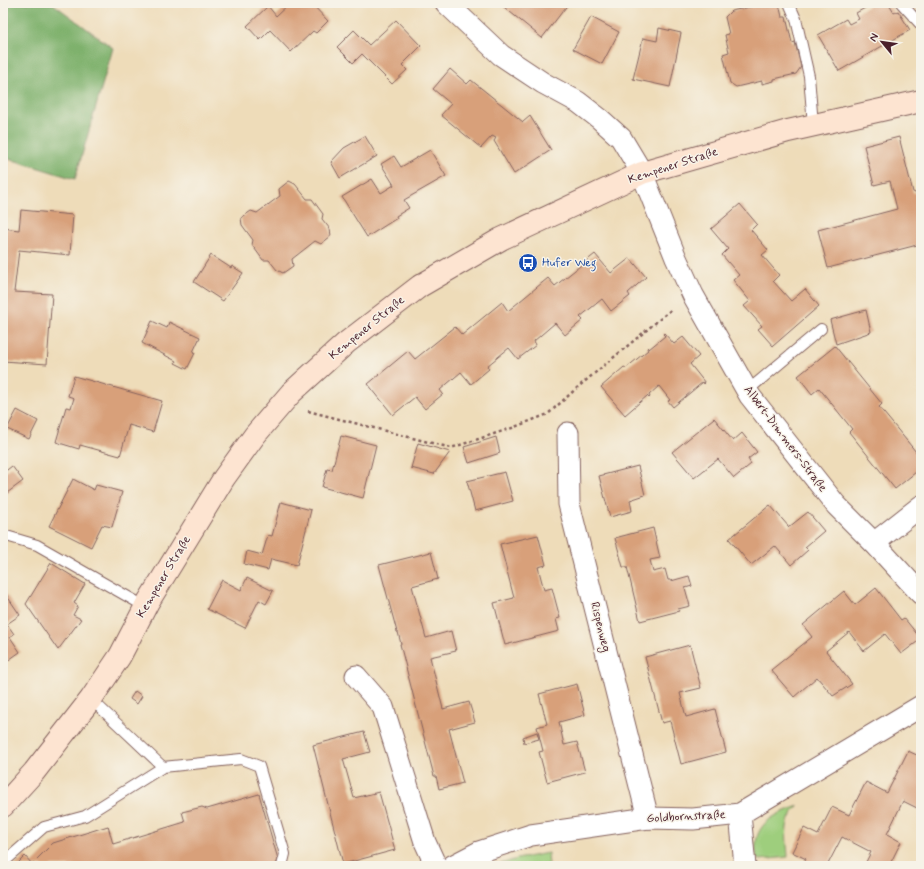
<svg xmlns="http://www.w3.org/2000/svg" width="924" height="869" font-family="Mynerve,sans-serif">
  <style>
    .green { fill: #9ece7d; stroke: #747654 }
    .forest { fill: #7eb16c; stroke: #64684c }
    .building { fill: #d8a07a }
    .lines { fill: none; stroke-linecap: round; stroke-linejoin: round }
    .service-casing { stroke: #83615d; stroke-width: 12 }
    .minor-casing { stroke: #83615d; stroke-width: 23 }
    .secondary-casing { stroke: #83615d; stroke-width: 24 }
    .path { stroke: #83615d; stroke-width: 2.5; stroke-dasharray: 3 3; stroke-linecap: butt }
    .service { stroke: #fff; stroke-width: 10 }
    .minor { stroke: #fff; stroke-width: 21 }
    .secondary { stroke: #fde4d1; stroke-width: 22 }
    .labels { text-anchor: middle; dominant-baseline: central; stroke-width: 3; stroke-linejoin: round; paint-order: stroke }
    .street-label { font-size: 12px; fill: #4a1f2b; stroke: #f7f3e8 }
    .transit-label { font-size: 12px; fill: #164399; stroke: #f7f3e8; text-anchor: start }
  </style>
  <rect width="100%" height="100%" fill="#f7f3e8"/>
  <filter id="ink" filterUnits="userSpaceOnUse"><feTurbulence type="fractalNoise" baseFrequency=".025" numOctaves="2"/><feDisplacementMap in="SourceGraphic" scale="8" xChannelSelector="R" yChannelSelector="G"/><feConvolveMatrix kernelMatrix="1 2 1 2 8 2 1 2 1" color-interpolation-filters="sRGB"/></filter>
  <filter id="wash" filterUnits="userSpaceOnUse"><feTurbulence type="fractalNoise" baseFrequency=".012" numOctaves="4" result="noise"/><feDisplacementMap in="SourceGraphic" scale="16" xChannelSelector="R" yChannelSelector="G"/><feGaussianBlur stdDeviation="0.9" result="paint"/><feColorMatrix in="noise" values="0 0 0 0 0 0 0 0 0 0 0 0 0 0 0 0 0 1.4 0 .05"/><feComposite in="paint" operator="in"/></filter>
  <g filter="url(#wash)">
    <rect width="100%" height="100%" fill="#eedcb9"/>
    <!-- green -->
    <g class="green">
      <path d="M 799,806 C 782,820 787,838 788,857 L 760,860 L 757,858 C 756,853 755,848 756,843 C 758,820 781,812 799,806 Z"/>
      <polygon points="548,853 549,866 494,866 517,859"/>
    </g>
    <!-- forest -->
    <polygon class="forest" points="3,3 52,3 113,48 75,179 3,157"/>
    <g id="blocks">
      <!-- building -->
      <g class="building">
        <polygon points="290,3 311,3 328,21 316,33 313,31 291,52 270,30 260,40 247,26 268,6 276,16"/>
        <polygon points="499,3 569,3 542,38"/>
        <polygon points="769,3 779,4 782,17 786,17 792,43 795,42 801,67 796,74 774,79 774,81 762,84 762,81 736,87 730,83 723,54 729,52 725,35 729,34 725,17 731,11"/>
        <polygon points="874,3 888,3 894,13 898,11 910,30 839,71 818,35 846,19 849,24 859,19 856,13"/>
        <polygon points="591,17 619,32 602,64 573,49"/>
        <polygon points="396,20 421,46 402,65 407,70 392,84 362,54 353,63 337,47 354,30 369,45"/>
        <polygon points="659,28 681,33 670,87 633,79 643,38 657,41"/>
        <polygon points="450,69 467,84 471,80 523,122 530,116 551,150 514,174 494,141 496,138 492,136 481,148 441,115 451,104 433,89"/>
        <polygon points="365,136 377,156 340,178 331,162 344,148"/>
        <polygon points="899,137 913,192 915,193 921,192 921,244 828,268 818,230 897,209 890,181 874,185 864,146"/>
        <polygon points="430,150 446,176 404,200 409,208 396,216 397,218 367,237 342,197 372,179 381,193 394,185 381,164 394,156 401,167"/>
        <polygon points="289,181 295,184 307,199 312,199 323,214 322,219 330,229 331,236 321,244 315,241 292,259 293,266 283,273 277,270 269,260 263,260 252,245 253,240 242,225 241,218 251,211 257,213 280,196 279,189"/>
        <polygon points="740,204 757,224 751,230 768,250 762,255 779,275 773,281 791,301 805,289 819,306 773,346 758,329 762,326 744,306 750,301 733,280 739,275 722,255 728,249 711,229"/>
        <polygon points="21,210 73,215 70,255 19,250 14,292 52,294 47,364 3,361 3,228 19,230"/>
        <polygon points="595,254 611,273 630,258 646,277 628,293 630,296 611,311 602,299 580,317 583,320 565,335 555,323 534,341 536,345 518,359 509,348 487,366 489,369 471,384 461,372 440,390 443,394 425,409 415,397 393,415 368,384 408,351 415,359 455,327 462,335 502,302 508,311 548,278 555,286"/>
        <polygon points="211,255 231,268 232,266 243,273 223,301 194,282"/>
        <polygon points="866,310 871,332 836,344 830,320"/>
        <polygon points="152,321 167,328 169,322 200,337 193,352 195,353 187,369 175,363 176,361 142,343"/>
        <polygon points="664,333 674,344 683,337 699,356 690,364 705,383 704,384 703,382 673,407 668,401 670,400 659,386 649,395 650,397 649,398 647,396 625,415 601,387 624,367 626,368 648,350 647,348 648,347 649,349 665,336 663,334"/>
        <polygon points="835,346 882,404 879,407 921,458 921,468 895,489 849,432 852,429 819,388 812,394 798,376"/>
        <polygon points="74,376 162,401 153,432 129,425 120,456 80,445 79,449 56,442 66,407 71,408 74,398 68,396"/>
        <polygon points="17,410 38,421 29,439 7,429"/>
        <polygon points="714,418 733,441 742,433 757,452 748,459 751,464 734,478 718,459 694,478 672,452"/>
        <polygon points="341,436 376,445 363,498 322,487 327,469 332,470"/>
        <polygon points="496,437 500,453 469,463 464,447"/>
        <polygon points="418,443 450,452 434,474 411,468"/>
        <polygon points="12,466 23,481 3,496 3,473"/>
        <polygon points="638,466 645,495 630,500 632,511 610,517 599,476"/>
        <polygon points="505,472 513,501 475,511 467,481"/>
        <polygon points="73,479 94,490 96,485 122,492 112,527 102,525 91,547 49,526"/>
        <polygon points="281,502 311,510 297,565 271,559 268,570 244,564 247,551 262,555 268,535 272,536"/>
        <polygon points="770,505 789,527 808,512 824,531 805,547 808,550 791,565 775,546 751,565 729,539"/>
        <polygon points="653,528 660,558 650,560 653,572 665,569 668,580 670,580 671,581 689,576 692,586 685,588 690,606 678,609 679,611 640,621 627,567 623,567 615,538"/>
        <polygon points="538,535 546,565 538,567 544,590 552,588 560,618 556,619 559,631 505,645 494,603 514,598 500,544"/>
        <polygon points="431,552 438,579 412,586 426,638 451,631 456,651 430,657 443,709 469,702 475,722 449,729 463,783 439,789 436,776 434,776 400,644 401,644 398,632 397,632 379,565"/>
        <polygon points="51,563 85,584 74,603 78,606 73,615 81,619 58,650 26,604"/>
        <polygon points="247,578 273,591 266,604 259,600 245,628 207,609 222,580 241,590"/>
        <polygon points="876,588 901,620 904,618 921,639 901,654 885,634 864,651 849,632 826,651 852,684 833,696 817,677 794,697 771,670 812,637 803,625 844,591 855,605"/>
        <polygon points="3,590 20,615 7,624 14,634 10,637 20,652 3,664"/>
        <polygon points="690,645 701,688 680,693 686,717 715,709 726,752 681,764 670,721 662,723 645,657"/>
        <polygon points="577,684 585,715 559,722 564,745 577,742 585,772 547,782 539,752 543,751 537,727 547,724 539,694"/>
        <polygon points="135,691 142,696 137,704 130,699"/>
        <polygon points="364,732 370,752 343,759 354,798 379,792 395,850 343,864 313,745"/>
        <polygon points="537,732 539,739 524,743 523,737"/>
        <polygon points="908,751 919,756 921,752 921,810 903,801 887,834 901,842 889,866 864,866 871,852 842,837 827,866 802,866 806,859 792,852 804,828 818,835 832,807 849,815 866,782 887,793"/>
        <polygon points="259,794 278,859 276,866 15,866 25,856 32,864 53,843 108,826 113,844 185,822 182,812 202,807 207,809"/>
      </g>
    </g>
  </g>
  <g filter="url(#ink)">
    <use href="#blocks" fill-opacity="0" stroke="#83615d" stroke-width="1"/>
    <g class="lines">
      <defs>
        <g id="service">
          <polyline points="789,3 796,19 809,76 813,125"/>
          <polyline points="901,3 921,25"/>
          <polyline points="747,391 821,329"/>
          <polyline points="3,535 37,545 146,607"/>
          <polyline points="163,767 241,759 259,766 285,854 282,866"/>
          <polyline points="3,863 44,827 85,816 163,767 91,699"/>
        </g>
        <g id="minor">
          <polyline points="446,3 501,55 543,83 578,102 600,119 621,138 642,173 676,258 693,295 750,396 836,505 874,543 921,594"/>
          <polyline points="568,433 569,504 648,818"/>
          <polyline points="874,543 921,506"/>
          <polyline points="356,676 383,707 425,842 436,866"/>
          <polyline points="740,814 745,866"/>
          <polyline points="452,866 479,852 531,835 648,818 693,819 740,814 921,706"/>
        </g>
        <polyline id="secondary" points="3,806 34,772 91,699 120,656 148,602 224,478 255,435 291,393 346,343 420,286 501,239 642,173 788,131 921,101"/>
      </defs>
      <!-- service casing -->
      <use href="#service" class="service-casing"/>
      <!-- minor casing -->
      <use href="#minor" class="minor-casing"/>
      <!-- secondary casing -->
      <use href="#secondary" class="secondary-casing"/>
      <!-- path -->
      <g class="path">
        <polyline points="918,356 921,359"/>
        <polyline points="308,411 451,448 512,428 548,414 578,387 672,309"/>
      </g>
      <!-- service -->
      <use href="#service" class="service"/>
      <!-- minor -->
      <use href="#minor" class="minor"/>
      <!-- secondary -->
      <use href="#secondary" class="secondary"/>
    </g>
  </g>
  <!-- icons -->
  <defs>
    <symbol id="bus-disc" viewBox="-11 -11 22 22"><circle r="9.5" fill="#1a4fb4" stroke="#f7f3e8"/><path d="M-5-6H5V4H4V6H2V4H-2V6H-4V4H-5ZM-3.5-4V0h7V-4ZM-3.5 1.2v1.5H-2V1.2ZM2 1.2v1.5H3.5V1.2Z" fill="#fff"/></symbol>
  </defs>
  <g fill-rule="evenodd">
    <use href="#bus-disc" x="517" y="252" width="22" height="22"/>
  </g>
  <g class="labels">
    <!-- street labels -->
    <g class="street-label">
      <text transform="translate(673 166) rotate(-18)">Kempener Straße</text>
      <text transform="translate(367 328) rotate(-39)">Kempener Straße</text>
      <text transform="translate(785 439) rotate(53)">Albert-Dimmers-Straße</text>
      <text transform="translate(164 577) rotate(-59)">Kempener Straße</text>
      <text transform="translate(600 627) rotate(76)">Rispenweg</text>
      <text transform="translate(686 817) rotate(-3)">Goldbornstraße</text>
    </g>
    <!-- transit labels -->
    <g class="transit-label">
      <text x="542" y="263">Hufer Weg</text>
    </g>
  </g>
  <!-- margin -->
  <rect width="924" height="869" fill="none" stroke="#f7f3e8" stroke-width="16"/>
  <!-- north arrow -->
  <g transform="translate(882 42) rotate(299)" stroke="#f7f3e8" stroke-width="3" paint-order="stroke">
  <path d="M0-3L7 15L0 10L-7 15Z" fill="#4a1f2b"/>
  <text y="-6" font-size="11" font-weight="bold" text-anchor="middle" fill="#4a1f2b">N</text>
  </g>
</svg>
